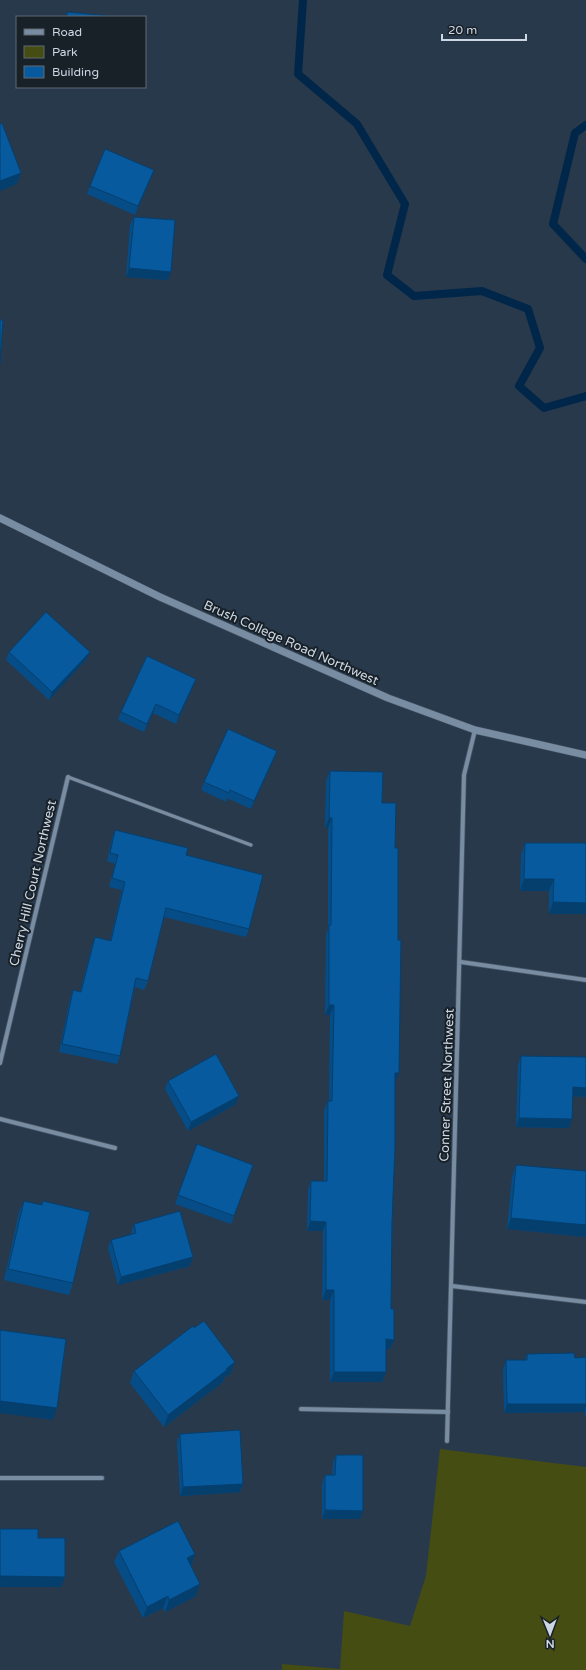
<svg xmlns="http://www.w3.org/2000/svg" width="586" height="1670" font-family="'Varela Round',sans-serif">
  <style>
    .green { fill: #464d13 }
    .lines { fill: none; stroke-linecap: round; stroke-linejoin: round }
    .stream { stroke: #002649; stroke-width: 8 }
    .service-casing { stroke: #485766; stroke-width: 4.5 }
    .minor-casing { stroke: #485766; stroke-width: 5.5 }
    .tertiary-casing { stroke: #485766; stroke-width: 8 }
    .service { stroke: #788ca2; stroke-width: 3 }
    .minor { stroke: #788ca2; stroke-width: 4 }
    .tertiary { stroke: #788ca2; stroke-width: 7 }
    .wall { fill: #064d87 }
    .shaded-wall { fill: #053f6e }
    .building { fill: #075a9d; stroke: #053f6e }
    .labels { text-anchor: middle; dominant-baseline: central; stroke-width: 4; stroke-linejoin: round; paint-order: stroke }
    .street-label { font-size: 13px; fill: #ccd7e3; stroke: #182028 }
  </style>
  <rect width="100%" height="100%" fill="#28394c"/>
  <!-- green -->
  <polygon class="green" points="440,1449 586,1467 586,1670 282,1670 282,1664 340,1669 344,1611 410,1626 426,1576"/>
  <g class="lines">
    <!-- stream -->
    <g class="stream">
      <polyline points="303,0 298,74 357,124 405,204 387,275 414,296 482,291 528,309 540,348 519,386 544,408 586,396"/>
      <polyline points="586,125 575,133 553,224 586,259"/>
    </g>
    <defs>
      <polyline id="service" points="68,777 251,845"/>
      <g id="minor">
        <polyline points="461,962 586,980"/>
        <polyline points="0,1063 68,777"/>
        <polyline points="0,1119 115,1148"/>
        <polyline points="452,1286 586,1302"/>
        <polyline points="301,1409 448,1412"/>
        <polyline points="447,1441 464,775 475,730"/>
        <polyline points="0,1478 102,1478"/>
      </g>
      <polyline id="tertiary" points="0,518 160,597 388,698 475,730 586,755"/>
    </defs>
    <!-- service casing -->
    <use href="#service" class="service-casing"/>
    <!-- minor casing -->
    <use href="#minor" class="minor-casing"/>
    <!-- tertiary casing -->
    <use href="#tertiary" class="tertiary-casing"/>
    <!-- service -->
    <use href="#service" class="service"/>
    <!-- minor -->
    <use href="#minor" class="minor"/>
    <!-- tertiary -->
    <use href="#tertiary" class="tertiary"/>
  </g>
  <!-- wall -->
  <g class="wall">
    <polygon points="151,178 135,215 87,194 90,186"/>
    <polygon points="134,217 168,280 126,277 130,225"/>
    <polygon points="9,652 90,652 86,660 49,700 6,660"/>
    <polygon points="193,687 176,724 153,713 144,732 118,720 121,712"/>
    <polygon points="277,751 274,759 251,809 227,798 226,802 201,790 204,782"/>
    <polygon points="330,771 382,803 395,848 395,1083 391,1309 394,1340 390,1349 386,1349 386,1372 382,1382 330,1382 330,1300 322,1300 323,1231 307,1231 308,1190 311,1181 324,1181 324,1111 328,1101 329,1101 330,1015 325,1015 326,935 328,929 328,828 325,828 326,781"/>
    <polygon points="115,830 186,855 249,929 246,937 164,917 148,981 144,990 135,987 120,1056 117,1064 59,1052 70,999 73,990 80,992 92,946 95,937 110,941 122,890 109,887 115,864 107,861 112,838"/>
    <polygon points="525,843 586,843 549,914 549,891 520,891 521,855"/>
    <polygon points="521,1056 586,1057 586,1097 573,1096 569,1128 516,1127 518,1065"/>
    <polygon points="168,1081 236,1104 188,1131 165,1089"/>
    <polygon points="197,1144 253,1165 231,1224 175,1204"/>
    <polygon points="516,1165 586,1171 586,1237 507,1229 512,1177"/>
    <polygon points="24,1201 41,1205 43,1201 73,1283 69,1295 4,1280 19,1212"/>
    <polygon points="134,1224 190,1266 118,1285 108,1248 111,1240 132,1234 131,1233"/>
    <polygon points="527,1354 575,1358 586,1357 586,1416 585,1416 585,1412 504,1413 503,1369 506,1360 525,1360"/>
    <polygon points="235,1362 231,1373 224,1378 223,1382 164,1427 130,1383 134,1371"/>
    <polygon points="180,1434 243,1484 240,1492 180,1496 177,1442"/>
    <polygon points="336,1455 360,1519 322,1519 322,1484 325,1475 332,1475 333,1463"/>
    <polygon points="119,1551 195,1554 191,1566 196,1596 165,1612 163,1608 143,1618 114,1562"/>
  </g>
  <!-- shaded-wall -->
  <g class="shaded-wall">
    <polygon points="154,170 151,178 135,215 138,206"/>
    <polygon points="21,173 17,184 0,191 0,181"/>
    <polygon points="129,268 171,272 168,280 126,277"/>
    <polygon points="90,652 86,660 49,700 52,692"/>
    <polygon points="196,679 193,687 176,724 179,715"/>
    <polygon points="156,704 153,713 144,732 147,724"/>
    <polygon points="277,751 274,759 251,809 254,801"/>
    <polygon points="329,818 332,818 328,828 325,828"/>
    <polygon points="524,879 554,879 549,891 520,891"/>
    <polygon points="553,902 586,903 586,914 549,914"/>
    <polygon points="329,1005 334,1005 330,1015 325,1015"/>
    <polygon points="395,1073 399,1073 395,1083"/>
    <polygon points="573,1087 586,1088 586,1097 570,1096"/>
    <polygon points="239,1096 236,1104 188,1131 191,1122"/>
    <polygon points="519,1118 572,1119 569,1128 516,1127"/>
    <polygon points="511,1218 586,1225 586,1237 507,1229"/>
    <polygon points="310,1221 326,1222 323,1231 307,1231"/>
    <polygon points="193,1257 190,1266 118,1285 121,1277"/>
    <polygon points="326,1290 334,1290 330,1300 322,1300"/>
    <polygon points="386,1339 394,1340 390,1349 383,1349"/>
    <polygon points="235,1362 231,1373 224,1378 223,1382 164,1427 168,1415"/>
    <polygon points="334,1372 386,1372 382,1382 330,1382"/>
    <polygon points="0,1401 57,1408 53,1420 0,1413"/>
    <polygon points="507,1404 586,1404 586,1408 585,1412 504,1413"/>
    <polygon points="243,1484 240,1492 180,1496 183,1487"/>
    <polygon points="325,1510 363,1511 360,1519 322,1519"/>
    <polygon points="195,1554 191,1566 187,1558"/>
    <polygon points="0,1576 65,1577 61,1587 0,1587"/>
    <polygon points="200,1584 196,1596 165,1612 169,1600"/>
    <polygon points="168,1596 163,1608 143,1618 147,1607"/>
  </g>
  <!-- building -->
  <g class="building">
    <polygon points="67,12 121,17 67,17"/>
    <polygon points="2,123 21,173 0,181 0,124"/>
    <polygon points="105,149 154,170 138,206 90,186"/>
    <polygon points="134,217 175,220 171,272 129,268"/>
    <polygon points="0,320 3,320 0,363"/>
    <polygon points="46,612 90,652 52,692 9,652"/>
    <polygon points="147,656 196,679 179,715 156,704 147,724 121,712"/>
    <polygon points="228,729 277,751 254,801 230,790 229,793 204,782"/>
    <polygon points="330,771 383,772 382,803 396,803 395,848 398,848 398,940 401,940 400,1006 399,1073 395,1073 395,1147 392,1223 391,1309 394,1309 394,1340 386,1339 386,1372 334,1372 334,1290 326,1290 326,1222 310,1221 311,1181 327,1181 328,1101 332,1101 334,1005 329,1005 329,925 331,925 332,818 329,818"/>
    <polygon points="115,830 188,848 186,855 263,875 249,929 166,908 148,981 136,978 120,1056 62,1044 73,990 81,992 95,937 111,941 125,882 112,878 118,855 110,853"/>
    <polygon points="525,843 586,843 586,903 553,902 554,879 524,879"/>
    <polygon points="216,1054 239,1096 191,1122 168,1081"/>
    <polygon points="521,1056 586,1057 586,1088 573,1087 572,1119 519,1118"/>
    <polygon points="197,1144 253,1165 234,1216 178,1195"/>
    <polygon points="516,1165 586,1171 586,1225 511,1218"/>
    <polygon points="24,1201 42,1205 43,1201 90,1212 73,1283 8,1269"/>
    <polygon points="180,1211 193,1257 121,1277 111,1240 136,1233 134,1224"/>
    <polygon points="204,1321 235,1362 226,1369 227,1370 168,1415 134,1371 193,1326 194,1328"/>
    <polygon points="0,1330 66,1339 57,1408 0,1401"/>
    <polygon points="574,1353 575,1358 586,1357 586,1404 507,1404 506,1360 527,1360 527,1354"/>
    <polygon points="240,1430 243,1484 183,1487 180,1434"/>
    <polygon points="336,1455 363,1455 363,1511 325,1510 325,1475 335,1475"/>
    <polygon points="178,1521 195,1554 187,1558 200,1584 169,1600 168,1596 147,1607 119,1551"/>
    <polygon points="0,1529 38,1529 38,1538 65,1538 65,1577 0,1576"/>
  </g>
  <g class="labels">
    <!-- street labels -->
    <g class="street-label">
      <text transform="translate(291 643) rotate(24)">Brush College Road Northwest</text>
      <text transform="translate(33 883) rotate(-77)">Cherry Hill Court Northwest</text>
      <text transform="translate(447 1085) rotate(-88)">Conner Street Northwest</text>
    </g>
  </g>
  <!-- legend -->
  <rect x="16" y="16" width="130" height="72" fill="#182028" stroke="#606973"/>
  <rect x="24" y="29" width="20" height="6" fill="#788ca2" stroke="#606973"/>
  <text x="52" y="36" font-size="12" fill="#ccd7e3">Road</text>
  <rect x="24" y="46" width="20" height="12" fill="#464d13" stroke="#606973"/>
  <text x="52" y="56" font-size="12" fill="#ccd7e3">Park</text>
  <rect x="24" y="66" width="20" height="12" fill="#075a9d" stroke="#606973"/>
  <text x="52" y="76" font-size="12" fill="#ccd7e3">Building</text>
  <!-- north arrow -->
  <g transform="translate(550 1634) rotate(179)" stroke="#182028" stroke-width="3" paint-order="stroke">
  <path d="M0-3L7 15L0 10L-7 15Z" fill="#ccd7e3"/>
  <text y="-6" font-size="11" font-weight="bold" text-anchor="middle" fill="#ccd7e3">N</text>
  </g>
  <!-- scale -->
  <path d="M442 34v6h84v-6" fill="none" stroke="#ccd7e3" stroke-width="2"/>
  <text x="448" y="34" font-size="12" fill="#ccd7e3" stroke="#182028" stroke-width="3" paint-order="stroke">20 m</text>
</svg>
